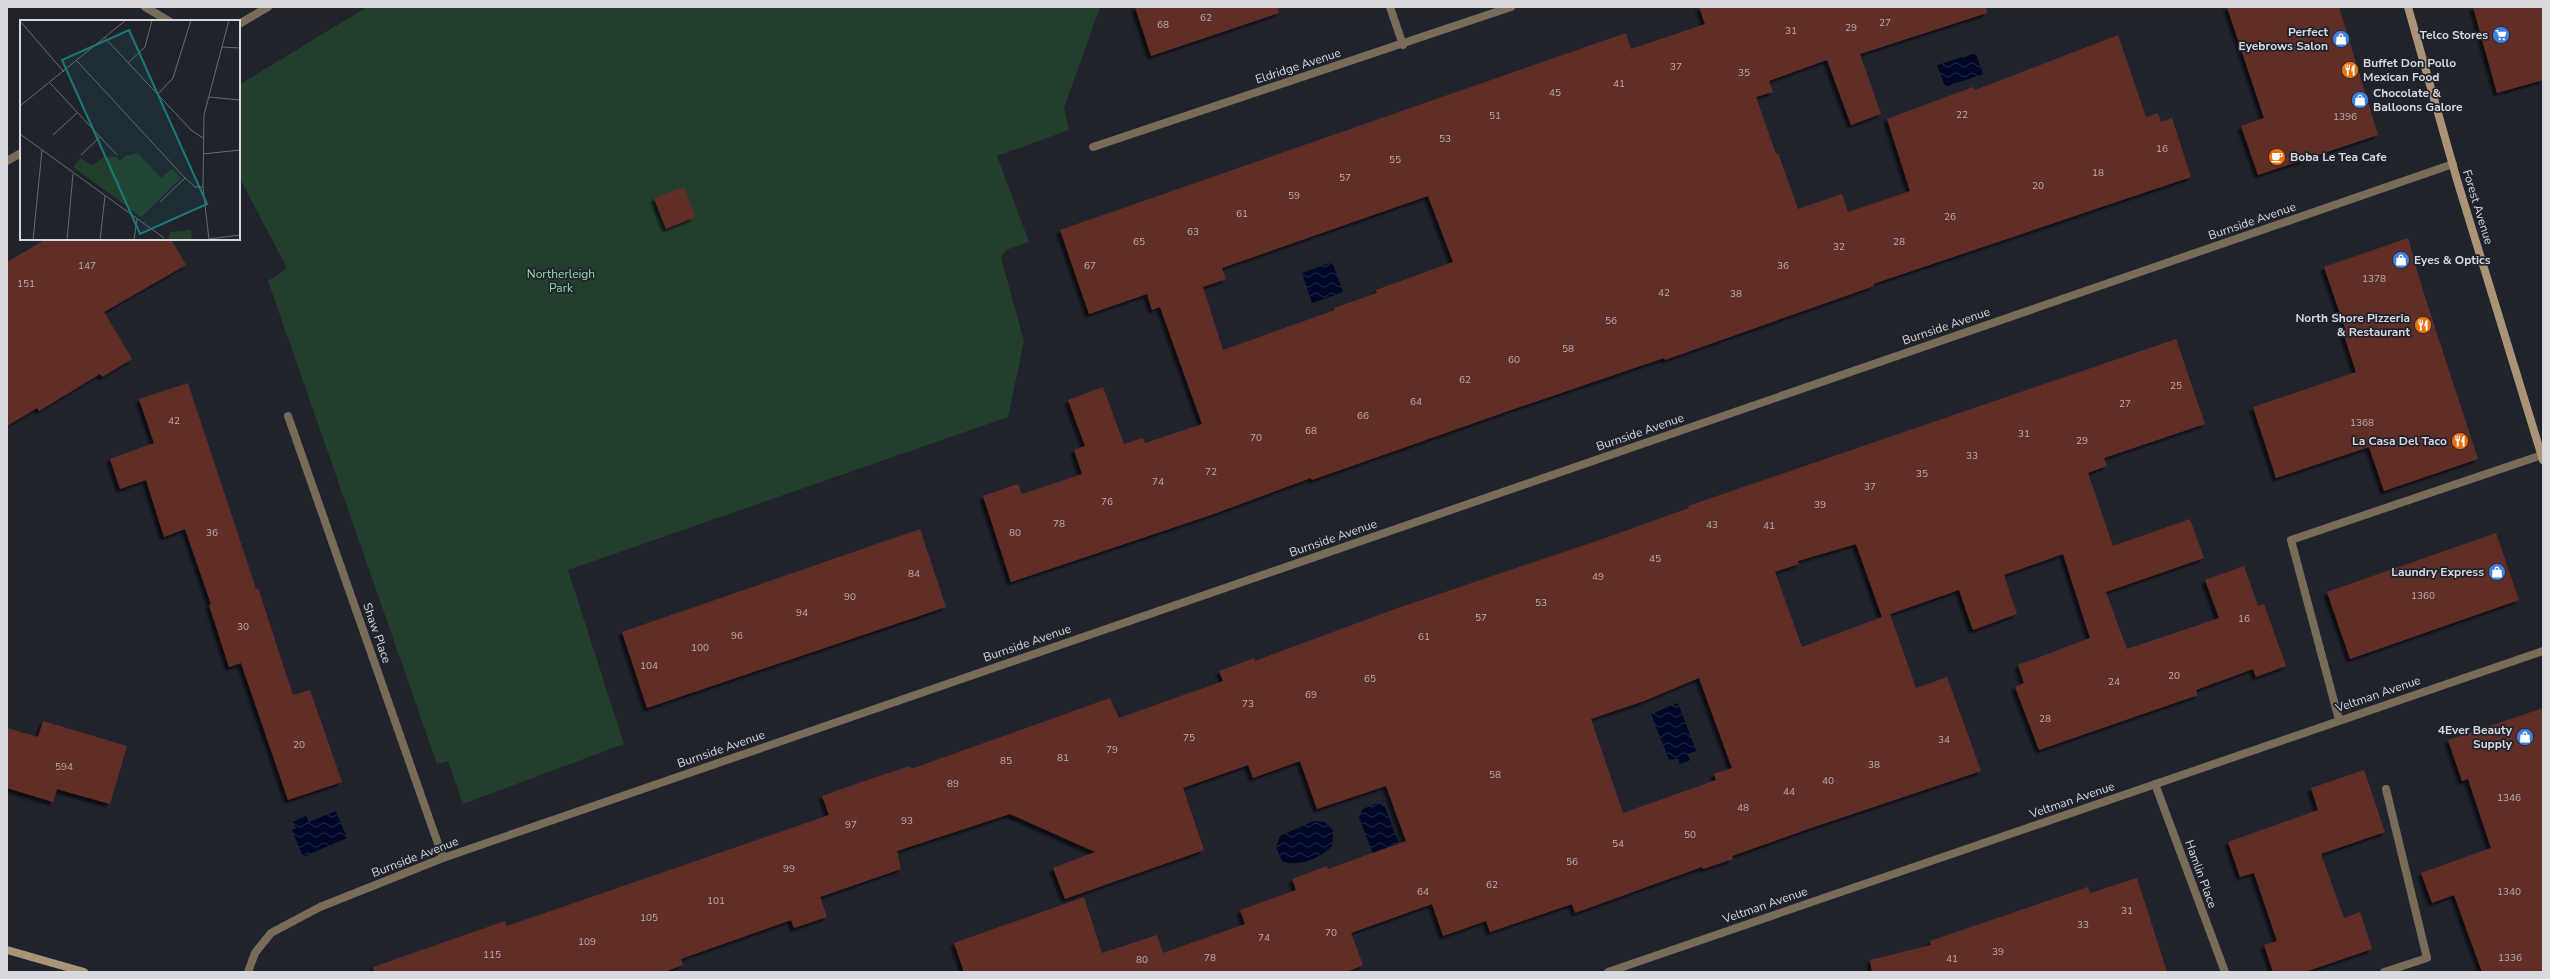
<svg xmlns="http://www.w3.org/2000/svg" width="2550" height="979" font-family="'Nunito Sans',sans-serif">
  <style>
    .green { fill: #243e2c }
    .water { fill: url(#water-waves) }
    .building { fill: #612f28; fill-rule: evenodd; filter: url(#shadow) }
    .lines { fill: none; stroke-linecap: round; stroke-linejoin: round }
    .lane { stroke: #786b58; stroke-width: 8 }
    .street { stroke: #786b58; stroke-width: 8 }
    .secondary { stroke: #a99475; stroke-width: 8 }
    .labels { text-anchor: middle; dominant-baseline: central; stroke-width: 3.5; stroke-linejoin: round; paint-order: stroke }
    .number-label { font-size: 10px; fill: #baaeb1 }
    .poi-label { font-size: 12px; font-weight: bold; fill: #d7d9df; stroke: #20222c; text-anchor: end }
    .street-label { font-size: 12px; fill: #d7d9df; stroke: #20222c }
    .park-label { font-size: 12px; fill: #93deaa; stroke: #20222c }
    .inset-road { fill: none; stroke: #696b74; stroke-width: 1 }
    .view { fill: #197b74; fill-opacity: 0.15; stroke: #197b74; stroke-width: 2 }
    .inset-edge { fill: none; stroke: #d7d9df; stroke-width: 2 }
  </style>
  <defs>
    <pattern id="water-waves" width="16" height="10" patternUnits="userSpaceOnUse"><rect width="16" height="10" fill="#000727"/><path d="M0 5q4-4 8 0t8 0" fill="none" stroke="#242b46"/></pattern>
    <filter id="shadow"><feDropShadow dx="-3.5" dy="3.5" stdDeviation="1" flood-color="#0009"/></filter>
  </defs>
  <rect width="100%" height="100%" fill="#20222c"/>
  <!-- green -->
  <polygon class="green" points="367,7 1100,7 1064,108 1069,130 997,156 1029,242 1006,250 1001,258 1024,341 1008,417 568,570 624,744 463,804 448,761 437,764 268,281 287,268 239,177 239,85"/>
  <!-- water -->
  <g class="water">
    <polygon points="1976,53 1983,74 1945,87 1937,65"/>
    <polygon points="1332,262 1343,292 1312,303 1302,273"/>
    <polygon points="1678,703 1696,751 1687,754 1690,760 1680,765 1678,758 1669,760 1651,714"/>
    <polygon points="1378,803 1385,807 1399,844 1373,854 1359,817 1363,809"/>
    <polygon points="336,811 347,838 303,857 292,830 296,828 293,822 306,816 309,822"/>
    <path d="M 1314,821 L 1325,822 L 1333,830 L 1332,846 C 1321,858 1297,868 1282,861 L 1276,847 L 1280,836 Z"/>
  </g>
  <!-- building -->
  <g class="building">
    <polygon points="1135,7 1278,7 1279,13 1151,56"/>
    <path d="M 1699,7 L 1986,7 L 1987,13 L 1860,54 L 1881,114 L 1851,125 L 1827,60 L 1769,81 L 1773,92 L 1756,97 L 1776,154 L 1778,153 L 1798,209 L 1842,194 L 1848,212 L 1910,191 L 1887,119 L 1973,87 L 1975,90 L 2118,35 L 2146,117 L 2158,113 L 2161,122 L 2172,118 L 2191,177 L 1873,284 L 1874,286 L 1665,360 L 1664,358 L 1514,409 L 1312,480 L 1311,478 L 1211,515 L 1011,582 L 983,496 L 1018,484 L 1022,494 L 1082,474 L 1074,450 L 1085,446 L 1068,400 L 1103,387 L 1124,444 L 1143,438 L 1145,443 L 1202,424 L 1160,307 L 1152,310 L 1147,294 L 1089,314 L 1060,230 L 1626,33 L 1631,49 L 1705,24 ZM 1428,196 L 1453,262 L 1376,290 L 1377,293 L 1334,308 L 1335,310 L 1223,350 L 1203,287 L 1226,279 L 1222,268 Z"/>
    <polygon points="2227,7 2339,7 2378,135 2258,175 2241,126 2264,118"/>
    <polygon points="2473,7 2543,7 2543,80 2497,93"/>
    <polygon points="684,187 695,217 666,229 654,198"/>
    <polygon points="2408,238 2423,291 2478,459 2384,491 2369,447 2276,478 2253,407 2356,372 2343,332 2346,331 2324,267"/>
    <polygon points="46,239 171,239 186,265 104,312 132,359 102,377 100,374 39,411 37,408 7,426 7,262"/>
    <path d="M 2176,339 L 2205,424 L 2104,458 L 2107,466 L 2088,473 L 2113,546 L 2190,519 L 2204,558 L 2106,592 L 2127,649 L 2219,618 L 2205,580 L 2244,566 L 2258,606 L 2264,604 L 2286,666 L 2256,677 L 2253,669 L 2196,690 L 2198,695 L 2039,750 L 2015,687 L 2024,683 L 2018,665 L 2090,638 L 2063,554 L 2004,575 L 2017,614 L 1973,630 L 1959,590 L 1882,617 L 1856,544 L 1798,561 L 1799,564 L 1775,572 L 1802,647 L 1890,614 L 1916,688 L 1947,677 L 1981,771 L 1817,826 L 1732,856 L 1733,859 L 1703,869 L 1702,867 L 1575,913 L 1572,904 L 1490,932 L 1486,921 L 1443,936 L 1432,904 L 1351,933 L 1363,965 L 1347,972 L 964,972 L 954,943 L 1084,897 L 1102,953 L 1157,935 L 1163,953 L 1245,924 L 1240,910 L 1296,890 L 1292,879 L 1327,866 L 1328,869 L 1406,841 L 1386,786 L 1317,809 L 1300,761 L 1253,778 L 1248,765 L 1183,788 L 1204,850 L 1065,899 L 1053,868 L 1095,852 L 1010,814 L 897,851 L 901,869 L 820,897 L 827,917 L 794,928 L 791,920 L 681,959 L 683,965 L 664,972 L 374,972 L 373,967 L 505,921 L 507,926 L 829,815 L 822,796 L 873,778 L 910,766 L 911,769 L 1110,698 L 1119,718 L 1223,681 L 1219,671 L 1254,658 L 1255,661 L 1395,609 L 1605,538 L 1689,508 L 1688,506 ZM 1699,678 L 1732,768 L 1714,774 L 1716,780 L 1623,813 L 1591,719 L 1644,701 Z"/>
    <polygon points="188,383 256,589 258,588 293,695 310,690 342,782 288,800 241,663 229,667 209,605 211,604 185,529 164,537 146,480 120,489 110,459 154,443 139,399"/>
    <polygon points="920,529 946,607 647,708 622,632"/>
    <polygon points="2496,533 2519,600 2350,659 2327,592"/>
    <polygon points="2543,708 2543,972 2482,972 2454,895 2432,903 2421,873 2491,848 2468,779 2462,781 2448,740"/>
    <polygon points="43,721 127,746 110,804 57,789 53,802 7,788 7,728 38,737"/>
    <polygon points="2364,770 2385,832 2321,854 2344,918 2360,912 2372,949 2305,972 2273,972 2264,945 2277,941 2254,873 2240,877 2228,842 2318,810 2311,788"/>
    <polygon points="2137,878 2167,972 1872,972 1870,960 1931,945 1930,941 2088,887 2090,893"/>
  </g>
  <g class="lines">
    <!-- lane -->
    <g class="lane">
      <polyline points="2339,720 2291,540 2542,455"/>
      <polyline points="2384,972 2427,958 2386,789"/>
    </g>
    <!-- street -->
    <g class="street">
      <polyline points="145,7 169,21"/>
      <polyline points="1390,7 1403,45"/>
      <polyline points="239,24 268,7"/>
      <polyline points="1093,147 1511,7"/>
      <polyline points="7,161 21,153"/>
      <polyline points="288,416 443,858"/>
      <polyline points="2155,784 2225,972"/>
      <polyline points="248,972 255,953 271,933 320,907 443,858 2453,164"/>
      <polyline points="1608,972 2543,651"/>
    </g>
    <!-- secondary -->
    <g class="secondary">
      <polyline points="2408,7 2457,180 2543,460"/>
      <polyline points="7,950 84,972"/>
    </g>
  </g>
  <!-- icons -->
  <defs>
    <symbol id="supermarket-disc" viewBox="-11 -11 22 22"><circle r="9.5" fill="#3f7fe0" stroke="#20222c"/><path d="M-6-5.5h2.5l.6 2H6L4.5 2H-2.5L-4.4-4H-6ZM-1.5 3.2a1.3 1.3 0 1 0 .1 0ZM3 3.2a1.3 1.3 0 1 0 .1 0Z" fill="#fff"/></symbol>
    <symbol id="shop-disc" viewBox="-11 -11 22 22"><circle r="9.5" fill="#3f7fe0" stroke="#20222c"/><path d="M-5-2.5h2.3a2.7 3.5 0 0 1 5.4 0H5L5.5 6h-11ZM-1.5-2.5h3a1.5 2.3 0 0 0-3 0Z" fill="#fff"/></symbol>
    <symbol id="restaurant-disc" viewBox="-11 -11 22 22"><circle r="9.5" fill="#e8710a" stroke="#20222c"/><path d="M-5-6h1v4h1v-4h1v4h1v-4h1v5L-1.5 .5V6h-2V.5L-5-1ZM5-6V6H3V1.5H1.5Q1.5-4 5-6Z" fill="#fff"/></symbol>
    <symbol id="cafe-disc" viewBox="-11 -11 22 22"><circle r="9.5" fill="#e8710a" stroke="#20222c"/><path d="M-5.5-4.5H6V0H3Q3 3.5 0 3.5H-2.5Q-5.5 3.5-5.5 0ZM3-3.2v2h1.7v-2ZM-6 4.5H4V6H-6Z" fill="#fff"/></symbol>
  </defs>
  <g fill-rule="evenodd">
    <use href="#supermarket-disc" x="2491" y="25" width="20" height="20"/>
    <use href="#shop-disc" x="2331" y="29" width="20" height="20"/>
    <use href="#restaurant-disc" x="2340" y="60" width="20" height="20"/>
    <use href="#shop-disc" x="2350" y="90" width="20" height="20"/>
    <use href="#cafe-disc" x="2267" y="147" width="20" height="20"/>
    <use href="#shop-disc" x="2391" y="250" width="20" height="20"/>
    <use href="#restaurant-disc" x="2413" y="315" width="20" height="20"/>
    <use href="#restaurant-disc" x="2450" y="431" width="20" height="20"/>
    <use href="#shop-disc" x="2487" y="562" width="20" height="20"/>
    <use href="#shop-disc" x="2515" y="727" width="20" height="20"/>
  </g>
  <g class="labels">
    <!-- number labels -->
    <g class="number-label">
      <text x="1206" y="18">62</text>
      <text x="1885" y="23">27</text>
      <text x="1163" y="25">68</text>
      <text x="1851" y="28">29</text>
      <text x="1791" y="31">31</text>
      <text x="1676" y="67">37</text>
      <text x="1744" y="73">35</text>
      <text x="1619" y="84">41</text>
      <text x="1555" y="93">45</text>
      <text x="1962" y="115">22</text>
      <text x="1495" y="116">51</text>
      <text x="2345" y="117">1396</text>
      <text x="1445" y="139">53</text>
      <text x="2162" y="149">16</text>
      <text x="1395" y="160">55</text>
      <text x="2098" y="173">18</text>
      <text x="1345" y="178">57</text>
      <text x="2038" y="186">20</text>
      <text x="1294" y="196">59</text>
      <text x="1242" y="214">61</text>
      <text x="1950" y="217">26</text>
      <text x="1193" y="232">63</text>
      <text x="1139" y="242">65</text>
      <text x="1899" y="242">28</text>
      <text x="1839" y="247">32</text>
      <text x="87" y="266">147</text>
      <text x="1090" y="266">67</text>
      <text x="1783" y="266">36</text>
      <text x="2374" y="279">1378</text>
      <text x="26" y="284">151</text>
      <text x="1664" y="293">42</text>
      <text x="1736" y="294">38</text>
      <text x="1611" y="321">56</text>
      <text x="1568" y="349">58</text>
      <text x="1514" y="360">60</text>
      <text x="1465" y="380">62</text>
      <text x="2176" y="386">25</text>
      <text x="1416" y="402">64</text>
      <text x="2125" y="404">27</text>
      <text x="1363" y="416">66</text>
      <text x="174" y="421">42</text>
      <text x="2362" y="423">1368</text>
      <text x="1311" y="431">68</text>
      <text x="2024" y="434">31</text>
      <text x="1256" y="438">70</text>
      <text x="2082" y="441">29</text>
      <text x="1972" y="456">33</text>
      <text x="1211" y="472">72</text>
      <text x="1922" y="474">35</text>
      <text x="1158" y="482">74</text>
      <text x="1870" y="487">37</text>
      <text x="1107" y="502">76</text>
      <text x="1820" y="505">39</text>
      <text x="1059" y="524">78</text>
      <text x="1712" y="525">43</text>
      <text x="1769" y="526">41</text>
      <text x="212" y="533">36</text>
      <text x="1015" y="533">80</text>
      <text x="1655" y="559">45</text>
      <text x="914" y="574">84</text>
      <text x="1598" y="577">49</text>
      <text x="2423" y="596">1360</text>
      <text x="850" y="597">90</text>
      <text x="1541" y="603">53</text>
      <text x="802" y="613">94</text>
      <text x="1481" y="618">57</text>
      <text x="2244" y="619">16</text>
      <text x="243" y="627">30</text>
      <text x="737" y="636">96</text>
      <text x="1424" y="637">61</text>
      <text x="700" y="648">100</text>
      <text x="649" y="666">104</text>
      <text x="2174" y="676">20</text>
      <text x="1370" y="679">65</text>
      <text x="2114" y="682">24</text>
      <text x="1311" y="695">69</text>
      <text x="1248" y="704">73</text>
      <text x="2045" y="719">28</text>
      <text x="1189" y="738">75</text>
      <text x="1944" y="740">34</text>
      <text x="299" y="745">20</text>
      <text x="1112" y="750">79</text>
      <text x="1063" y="758">81</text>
      <text x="1006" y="761">85</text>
      <text x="1874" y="765">38</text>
      <text x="64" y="767">594</text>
      <text x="1495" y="775">58</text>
      <text x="1828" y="781">40</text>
      <text x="953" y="784">89</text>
      <text x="1789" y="792">44</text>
      <text x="2509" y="798">1346</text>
      <text x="1743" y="808">48</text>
      <text x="907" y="821">93</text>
      <text x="851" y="825">97</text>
      <text x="1690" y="835">50</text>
      <text x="1618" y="844">54</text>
      <text x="1572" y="862">56</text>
      <text x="789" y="869">99</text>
      <text x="1492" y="885">62</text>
      <text x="1423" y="892">64</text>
      <text x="2509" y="892">1340</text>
      <text x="716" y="901">101</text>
      <text x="2127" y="911">31</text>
      <text x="649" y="918">105</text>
      <text x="2083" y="925">33</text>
      <text x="1331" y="933">70</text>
      <text x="1264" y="938">74</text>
      <text x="587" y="942">109</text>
      <text x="1998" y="952">39</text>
      <text x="492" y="955">115</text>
      <text x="1210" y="958">78</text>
      <text x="2510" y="958">1336</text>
      <text x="1952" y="959">41</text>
      <text x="1142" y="960">80</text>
    </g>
    <!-- poi labels -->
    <g class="poi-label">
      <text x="2328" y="32">Perfect<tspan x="2328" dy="14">Eyebrows Salon</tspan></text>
      <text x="2488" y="35">Telco Stores</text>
      <text x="2363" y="63" text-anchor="start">Buffet Don Pollo<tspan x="2363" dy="14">Mexican Food</tspan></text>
      <text x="2373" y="93" text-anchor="start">Chocolate &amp;<tspan x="2373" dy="14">Balloons Galore</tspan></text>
      <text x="2290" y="157" text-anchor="start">Boba Le Tea Cafe</text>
      <text x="2414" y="260" text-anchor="start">Eyes &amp; Optics</text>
      <text x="2410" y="318">North Shore Pizzeria<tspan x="2410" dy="14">&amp; Restaurant</tspan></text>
      <text x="2447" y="441">La Casa Del Taco</text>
      <text x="2484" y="572">Laundry Express</text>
      <text x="2512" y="730">4Ever Beauty<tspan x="2512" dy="14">Supply</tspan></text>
    </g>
    <!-- street labels -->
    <g class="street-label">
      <text transform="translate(1298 66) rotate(-18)">Eldridge Avenue</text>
      <text transform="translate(2478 207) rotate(73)">Forest Avenue</text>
      <text transform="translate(2252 221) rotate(-19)">Burnside Avenue</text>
      <text transform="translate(1946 326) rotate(-19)">Burnside Avenue</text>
      <text transform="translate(1640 432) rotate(-19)">Burnside Avenue</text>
      <text transform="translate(1333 538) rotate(-19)">Burnside Avenue</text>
      <text transform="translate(377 633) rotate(71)">Shaw Place</text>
      <text transform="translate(1027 643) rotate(-19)">Burnside Avenue</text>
      <text transform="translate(2378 694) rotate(-19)">Veltman Avenue</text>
      <text transform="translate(721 749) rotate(-19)">Burnside Avenue</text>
      <text transform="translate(2072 800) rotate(-19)">Veltman Avenue</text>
      <text transform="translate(415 857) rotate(-21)">Burnside Avenue</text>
      <text transform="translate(2201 874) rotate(70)">Hamlin Place</text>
      <text transform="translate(1765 905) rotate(-19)">Veltman Avenue</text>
    </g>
    <!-- park labels -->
    <g class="park-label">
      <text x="561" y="274">Northerleigh<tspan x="561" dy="14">Park</tspan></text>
    </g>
  </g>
  <!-- overview -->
  <g transform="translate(20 20)">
    <rect width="220" height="220" fill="#20222c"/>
    <path d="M 118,133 L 141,158 L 152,149 L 161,158 L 121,197 L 53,147 L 60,138 L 72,145 L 83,138 L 96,137 L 100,141 L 105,136 ZM 171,210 L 172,220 L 148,220 L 150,212 Z" fill="#243e2c"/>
    <path class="inset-road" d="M 0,1 L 44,52M 84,17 L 171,110 L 183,118M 202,27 L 220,28M 57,41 L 165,158 L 175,167 L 183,167M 108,43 L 125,27 L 132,0M 30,63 L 97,135M 137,75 L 153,58 L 171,0M 189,77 L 220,80M 0,86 L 106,0M 0,114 L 144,218M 33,115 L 57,93M 183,134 L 220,130M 61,135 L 80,117M 140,182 L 165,158M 189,219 L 220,215M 13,220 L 22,130M 47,220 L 53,154M 80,220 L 85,176M 114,220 L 117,199M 189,220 L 183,167 L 184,95 L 209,0"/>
    <path class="view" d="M 109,10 L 187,184 L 120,214 L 42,40 Z"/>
    <rect width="220" height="220" class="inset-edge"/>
  </g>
  <!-- border -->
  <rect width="2550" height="979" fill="none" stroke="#d7d9df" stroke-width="16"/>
</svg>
